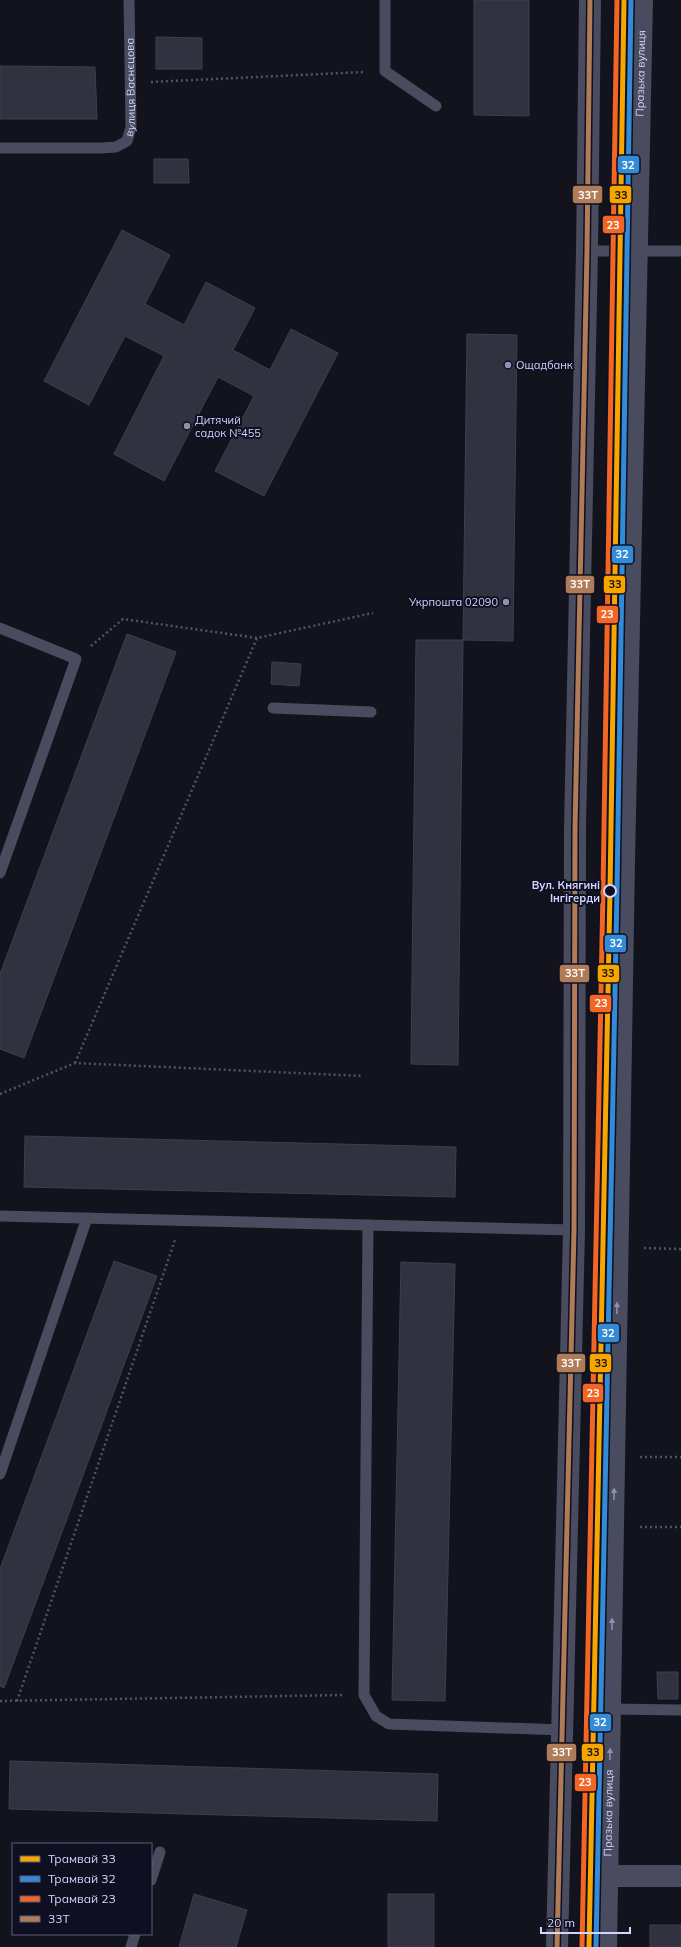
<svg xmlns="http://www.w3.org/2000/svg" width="681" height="1947" font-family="Mulish,sans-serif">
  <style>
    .building { fill: #313140; stroke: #3e3e51 }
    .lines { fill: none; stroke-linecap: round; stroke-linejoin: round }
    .path { stroke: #495960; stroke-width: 2.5; stroke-dasharray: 2 3; stroke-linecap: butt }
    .service { stroke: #494c5e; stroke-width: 11 }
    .minor { stroke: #494c5e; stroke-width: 22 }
    .tertiary { stroke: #494c5e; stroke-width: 22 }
    .bus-1-casing { stroke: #0f0f22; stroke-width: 8 }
    .bus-1 { stroke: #b07c57; stroke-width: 5 }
    .tram-1-casing { stroke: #0f0f22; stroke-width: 8 }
    .tram-2-casing { stroke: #0f0f22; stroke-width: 8 }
    .tram-3-casing { stroke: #0f0f22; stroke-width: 8 }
    .tram-1 { stroke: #f7a600; stroke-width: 5 }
    .tram-2 { stroke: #338bd7; stroke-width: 5 }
    .tram-3 { stroke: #f26522; stroke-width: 5 }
    .oneway { fill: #8e90ae }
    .poi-dot { fill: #8f91af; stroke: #0f0f22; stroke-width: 1.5 }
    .stop-dot { fill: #0f0f22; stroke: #d2d5fd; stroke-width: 2 }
    .labels { text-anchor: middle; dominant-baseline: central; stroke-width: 4; stroke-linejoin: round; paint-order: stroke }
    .street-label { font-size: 11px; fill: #d2d5fd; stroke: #0f0f22 }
    .poi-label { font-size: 11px; fill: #d2d5fd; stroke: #0f0f22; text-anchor: start }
    .stop-label { font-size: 11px; font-weight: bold; fill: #d2d5fd; stroke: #0f0f22; text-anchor: end }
    .line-badge { stroke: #0f0f22; stroke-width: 1.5 }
    .badge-label { font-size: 11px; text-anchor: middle; font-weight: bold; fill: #fff }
    .pale-badge-label { font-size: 11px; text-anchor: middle; font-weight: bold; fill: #111 }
  </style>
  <rect width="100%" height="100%" fill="#13131e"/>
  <!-- building -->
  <g class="building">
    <polygon points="474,0 529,0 529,116 474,115"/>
    <polygon points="156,37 202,38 202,69 156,69"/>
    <polygon points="0,66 95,67 97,119 0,119"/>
    <polygon points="154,159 188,159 189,183 154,183"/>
    <polygon points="122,230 170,255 145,304 184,325 206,282 255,308 233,350 270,370 291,329 338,353 264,496 215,471 254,396 218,377 164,481 114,454 164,356 125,336 89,405 44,381"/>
    <polygon points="467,334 517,335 513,641 463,640"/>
    <polygon points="127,634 176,652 24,1058 0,1049 0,974"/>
    <polygon points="416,640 463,640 458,1065 411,1064"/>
    <polygon points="272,662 301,664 299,686 271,684"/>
    <polygon points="25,1136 456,1147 455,1197 24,1187"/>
    <polygon points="114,1261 157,1276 4,1688 0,1686 0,1569"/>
    <polygon points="401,1262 455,1264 445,1701 392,1700"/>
    <polygon points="657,1672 678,1672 678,1699 658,1699"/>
    <polygon points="10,1761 438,1774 437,1821 9,1809"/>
    <polygon points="194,1894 247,1910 236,1947 179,1947"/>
    <rect x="388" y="1894" width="46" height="53"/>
    <rect x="650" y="1925" width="31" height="22"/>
  </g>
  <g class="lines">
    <!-- path -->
    <g class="path">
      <polyline points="151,82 364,72"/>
      <polyline points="91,646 123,619 257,638"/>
      <polyline points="75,1063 257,638 373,613"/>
      <polyline points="0,1094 75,1063 363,1076"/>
      <polyline points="644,1248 681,1249"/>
      <polyline points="640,1457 681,1457"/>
      <polyline points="640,1527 681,1527"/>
      <polyline points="0,1701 343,1695"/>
      <polyline points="17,1701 175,1240"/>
    </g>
    <!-- service -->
    <g class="service">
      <polyline points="385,0 385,71 436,106"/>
      <path id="s1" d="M 0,148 L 101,148 L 116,147 L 127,141 L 131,127 L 129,0"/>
      <polyline points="587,251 681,251"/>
      <polyline points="0,628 76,659 0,873"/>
      <polyline points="273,708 371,712"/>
      <polyline points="0,1216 574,1230"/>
      <polyline points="368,1225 364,1695 376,1716 389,1724 563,1730"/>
      <polyline points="0,1474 87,1218"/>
      <polyline points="611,1709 681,1710"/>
      <polyline points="151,1880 160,1852"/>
      <polyline points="131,1947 135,1934"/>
    </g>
    <!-- minor -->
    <polyline class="minor" points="608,1876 681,1876"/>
    <!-- tertiary -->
    <g class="tertiary">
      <polyline points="557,1947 574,1230 575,829 587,251 590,0"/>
      <path id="s2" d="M 606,1947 L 624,862 L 642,0"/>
    </g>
    <defs>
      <polyline id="bus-1" points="557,1947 574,1230 575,829 587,251 590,0"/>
    </defs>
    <!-- bus-1 casing -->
    <use href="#bus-1" class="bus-1-casing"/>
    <!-- bus-1 -->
    <use href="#bus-1" class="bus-1"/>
    <defs>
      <polyline id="tram-1" points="589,1947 610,891 624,0"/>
      <polyline id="tram-2" points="596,1947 617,891 631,0"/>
      <polyline id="tram-3" points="582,1947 603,891 617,0"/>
    </defs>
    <!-- tram-1 casing -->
    <use href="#tram-1" class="tram-1-casing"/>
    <!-- tram-2 casing -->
    <use href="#tram-2" class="tram-2-casing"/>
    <!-- tram-3 casing -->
    <use href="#tram-3" class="tram-3-casing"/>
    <!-- tram-1 -->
    <use href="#tram-1" class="tram-1"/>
    <!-- tram-2 -->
    <use href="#tram-2" class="tram-2"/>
    <!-- tram-3 -->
    <use href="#tram-3" class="tram-3"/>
  </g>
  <!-- one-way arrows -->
  <defs><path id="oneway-solid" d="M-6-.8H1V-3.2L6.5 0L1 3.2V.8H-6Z"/></defs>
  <g class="oneway">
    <use href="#oneway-solid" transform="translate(617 1308) rotate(-89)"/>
    <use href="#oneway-solid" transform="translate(614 1494) rotate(-89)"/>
    <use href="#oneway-solid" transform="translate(612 1624) rotate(-89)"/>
    <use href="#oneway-solid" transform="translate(610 1754) rotate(-89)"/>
  </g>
  <!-- markers -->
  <g class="poi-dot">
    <circle cx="508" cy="365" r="4"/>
    <circle cx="187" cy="426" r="4"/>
    <circle cx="506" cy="602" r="4"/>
  </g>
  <circle class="stop-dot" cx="610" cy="891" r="6"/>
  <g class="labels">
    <!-- street labels -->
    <g class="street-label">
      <text stroke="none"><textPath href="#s2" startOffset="1874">Празька вулиця</textPath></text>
      <text stroke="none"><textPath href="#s1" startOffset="183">вулиця Васнєцова</textPath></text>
      <text stroke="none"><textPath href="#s2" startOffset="134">Празька вулиця</textPath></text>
    </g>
    <!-- poi labels -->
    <g class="poi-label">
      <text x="516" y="365">Ощадбанк</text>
      <text x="195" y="420">Дитячий<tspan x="195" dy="13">садок №455</tspan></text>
      <text x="498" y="602" text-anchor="end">Укрпошта 02090</text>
    </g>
    <!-- stop labels -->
    <g class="stop-label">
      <text x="600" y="885">Вул. Княгині<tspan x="600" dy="13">Інгігерди</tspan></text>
    </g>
  </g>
  <g class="line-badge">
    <rect x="617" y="155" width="23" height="19" rx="4" fill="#338bd7"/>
    <rect x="609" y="185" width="23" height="19" rx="4" fill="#f7a600"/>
    <rect x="572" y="185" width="31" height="19" rx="4" fill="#b07c57"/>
    <rect x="602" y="215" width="23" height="19" rx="4" fill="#f26522"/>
    <rect x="611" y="545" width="23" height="19" rx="4" fill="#338bd7"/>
    <rect x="565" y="575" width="30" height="19" rx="4" fill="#b07c57"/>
    <rect x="603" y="575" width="23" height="19" rx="4" fill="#f7a600"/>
    <rect x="596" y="605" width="23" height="19" rx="4" fill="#f26522"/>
    <rect x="604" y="934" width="23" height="19" rx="4" fill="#338bd7"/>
    <rect x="559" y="964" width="31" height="19" rx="4" fill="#b07c57"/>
    <rect x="597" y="964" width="23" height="19" rx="4" fill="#f7a600"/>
    <rect x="589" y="994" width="23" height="19" rx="4" fill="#f26522"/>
    <rect x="597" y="1323" width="23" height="20" rx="4" fill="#338bd7"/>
    <rect x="589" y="1353" width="23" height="20" rx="4" fill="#f7a600"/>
    <rect x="556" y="1353" width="30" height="20" rx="4" fill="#b07c57"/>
    <rect x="582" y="1383" width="22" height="20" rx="4" fill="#f26522"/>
    <rect x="589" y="1713" width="23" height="19" rx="4" fill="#338bd7"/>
    <rect x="581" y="1743" width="23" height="19" rx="4" fill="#f7a600"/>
    <rect x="546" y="1743" width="31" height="19" rx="4" fill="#b07c57"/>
    <rect x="574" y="1773" width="23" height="19" rx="4" fill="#f26522"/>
  </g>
  <g class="badge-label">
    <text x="628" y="169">32</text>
    <text x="588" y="199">33Т</text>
    <text x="613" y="229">23</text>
    <text x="622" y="558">32</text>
    <text x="580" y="588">33Т</text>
    <text x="607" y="618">23</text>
    <text x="616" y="947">32</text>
    <text x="575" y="977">33Т</text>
    <text x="601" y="1007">23</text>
    <text x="608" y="1337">32</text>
    <text x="571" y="1367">33Т</text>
    <text x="593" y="1397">23</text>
    <text x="600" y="1726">32</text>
    <text x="562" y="1756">33Т</text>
    <text x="585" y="1786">23</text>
  </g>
  <g class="pale-badge-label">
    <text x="621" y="199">33</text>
    <text x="615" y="588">33</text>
    <text x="608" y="977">33</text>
    <text x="601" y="1367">33</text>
    <text x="593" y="1756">33</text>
  </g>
  <!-- legend -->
  <rect x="12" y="1843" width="140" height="92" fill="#0f0f22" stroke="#5d5e7a"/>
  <rect x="20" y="1856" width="20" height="6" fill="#f7a600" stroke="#5d5e7a"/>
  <text x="48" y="1863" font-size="12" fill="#d2d5fd">Трамвай 33</text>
  <rect x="20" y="1876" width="20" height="6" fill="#338bd7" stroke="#5d5e7a"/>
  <text x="48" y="1883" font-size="12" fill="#d2d5fd">Трамвай 32</text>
  <rect x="20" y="1896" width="20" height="6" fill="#f26522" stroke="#5d5e7a"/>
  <text x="48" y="1903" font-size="12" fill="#d2d5fd">Трамвай 23</text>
  <rect x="20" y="1916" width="20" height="6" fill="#b07c57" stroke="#5d5e7a"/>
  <text x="48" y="1923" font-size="12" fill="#d2d5fd">33Т</text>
  <!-- scale -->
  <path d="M541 1927v6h89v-6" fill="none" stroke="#d2d5fd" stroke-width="2"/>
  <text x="547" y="1927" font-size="12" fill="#d2d5fd" stroke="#0f0f22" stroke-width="3" paint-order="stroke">20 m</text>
</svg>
